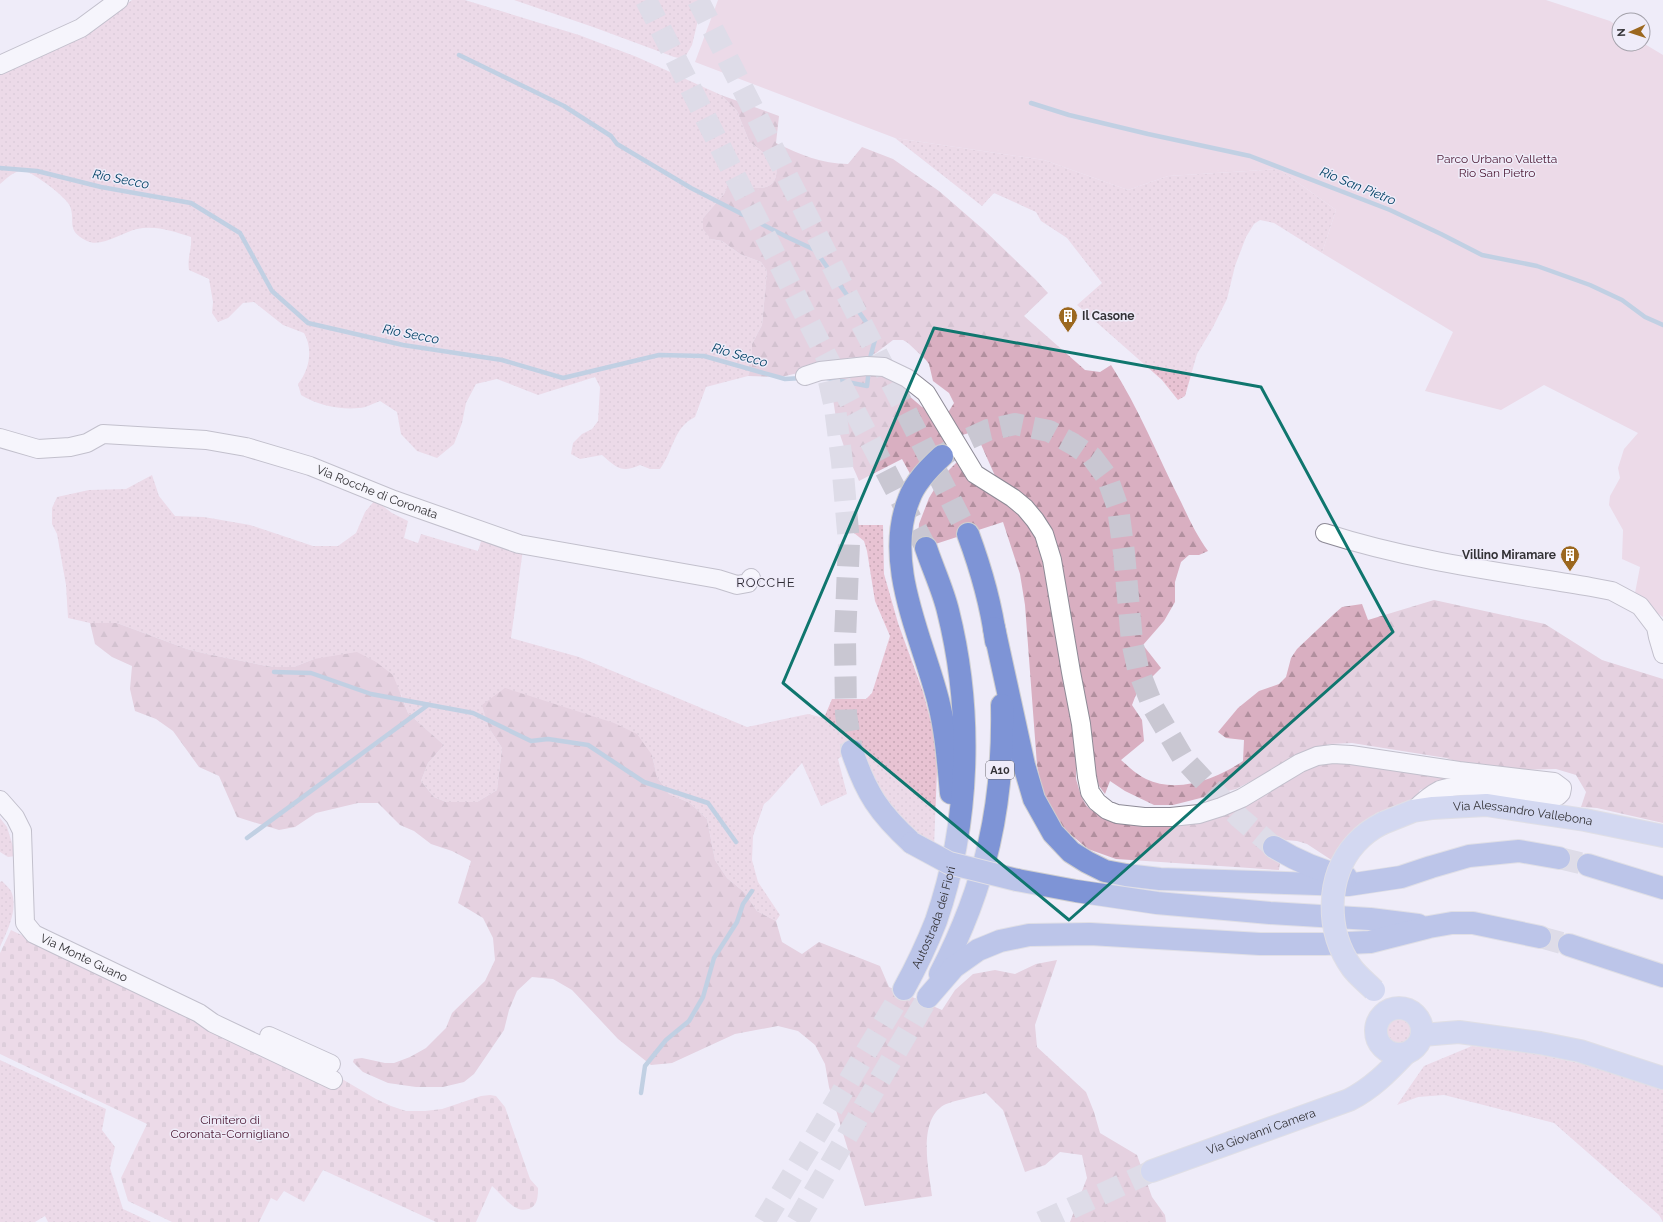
<svg xmlns="http://www.w3.org/2000/svg" width="1663" height="1222" font-family="Raleway,sans-serif">
  <style>
    .grass { fill: url(#grass-dots) }
    .forest { fill: url(#forest-firs) }
    .cemetery { fill: url(#cemetery-stones) }
    .green { fill: #e8c3d3 }
    .lines { fill: none; stroke-linecap: round; stroke-linejoin: round }
    .stream { stroke: #8badc8; stroke-width: 4.5 }
    .primary-tunnel { stroke: #c9c7d2; stroke-width: 22; stroke-dasharray: 22 11; stroke-linecap: butt }
    .motorway-tunnel { stroke: #c9c7d2; stroke-width: 22; stroke-dasharray: 22 11; stroke-linecap: butt }
    .minor-casing { stroke: #8d8a96; stroke-width: 20 }
    .primary-casing { stroke: #cececf; stroke-width: 24 }
    .motorway-casing { stroke: #cececf; stroke-width: 24 }
    .minor { stroke: #fff; stroke-width: 18 }
    .primary { stroke: #b2bfe6; stroke-width: 22 }
    .motorway { stroke: #7e94d6; stroke-width: 22 }
    .primary-bridge-casing { stroke: #cececf; stroke-width: 24; stroke-linecap: butt }
    .motorway-bridge-casing { stroke: #cececf; stroke-width: 24; stroke-linecap: butt }
    .primary-bridge { stroke: #b2bfe6; stroke-width: 22 }
    .motorway-bridge { stroke: #7e94d6; stroke-width: 22 }
    .marked { fill: none; stroke: #0f766e; stroke-width: 3; stroke-linejoin: round }
    .labels { text-anchor: middle; dominant-baseline: central; stroke-width: 3; stroke-linejoin: round; paint-order: stroke }
    .shield { fill: #efecf9; stroke: #6b6a70; stroke-width: 1 }
    .shield-label { font-size: 11px; font-weight: bold; fill: #333236 }
    .park-label { font-size: 12px; fill: #4b1833; stroke: #efecf9 }
    .poi-label { font-size: 12px; font-weight: bold; fill: #333236; stroke: #efecf9; text-anchor: start }
    .street-label { font-size: 12px; fill: #333236; stroke: #efecf9 }
    .water-label { font-size: 13px; font-style: italic; fill: #034266; stroke: #efecf9 }
    .neighbourhood-label { font-size: 13px; letter-spacing: 1px; fill: #2d2a34; stroke: #efecf9 }
  </style>
  <defs>
    <pattern id="grass-dots" width="8" height="8" patternUnits="userSpaceOnUse"><rect width="8" height="8" fill="#e8c3d3"/><path d="M2 2h.1M6 6h.1" fill="none" stroke="#c7a8b6" stroke-width="1.8" stroke-linecap="round"/></pattern>
    <pattern id="forest-firs" width="22" height="20" patternUnits="userSpaceOnUse"><rect width="22" height="20" fill="#d9afc1"/><path d="M5 1l3.5 6h-7zM16 11l3.5 6h-7z" fill="#b18f9e"/></pattern>
    <pattern id="cemetery-stones" width="16" height="16" patternUnits="userSpaceOnUse"><rect width="16" height="16" fill="#e8c3d3"/><path d="M2 7V4a2 2 0 0 1 4 0v3zM10 15v-3a2 2 0 0 1 4 0v3z" fill="#c7a8b6"/></pattern>
  </defs>
  <rect width="100%" height="100%" fill="#efecf9"/>
  <!-- grass -->
  <g class="grass">
    <path d="M 132,0 L 465,0 L 579,35 L 637,57 L 721,95 L 737,111 L 749,141 L 776,163 C 781,198 750,187 728,184 L 724,194 L 703,218 L 711,239 L 722,241 L 740,254 L 761,262 L 767,271 L 762,325 L 752,344 L 752,365 L 748,376 L 706,387 L 695,417 C 673,428 674,450 660,469 L 650,469 L 640,465 C 621,474 616,467 602,455 L 580,459 L 571,454 L 573,443 L 582,434 L 592,429 L 598,421 L 600,387 L 595,377 L 538,395 L 497,379 L 476,384 L 466,403 L 462,423 L 454,444 L 437,458 L 417,451 L 401,434 L 397,412 L 380,401 C 374,403 366,408 359,408 C 340,410 317,405 301,395 L 298,384 C 310,369 313,349 304,333 L 283,325 L 254,302 L 243,303 L 228,318 L 218,322 L 212,313 L 213,302 L 209,279 L 189,270 C 187,257 192,250 191,237 C 173,231 155,225 137,229 C 123,232 101,248 87,241 C 65,230 76,222 70,206 C 66,197 33,172 24,171 C 14,170 7,178 0,184 L 0,72 L 55,50 L 96,28 Z"/>
    <polygon points="514,0 703,0 692,45 684,59 674,57 593,27"/>
    <polygon points="895,138 1044,160 1128,190 1168,176 1279,169 1336,210 1322,253 1274,223 1260,220 1254,224 1246,237 1235,266 1227,299 1212,329 1197,354 1185,396 1178,400 1162,380 1077,305 1102,283 1067,238 1041,221 1036,212 994,193 982,206"/>
    <polygon points="152,475 159,496 175,516 204,517 250,525 313,546 338,546 356,533 365,512 375,500 392,513 408,521 404,538 418,543 421,534 478,551 482,538 523,549 511,638 579,657 747,727 808,714 824,718 832,699 866,699 872,693 890,636 875,601 867,551 864,541 854,533 854,525 883,525 884,574 898,623 923,692 933,730 937,770 934,848 891,812 857,745 838,759 847,794 821,806 802,763 769,800 764,804 753,836 752,860 758,882 780,915 776,921 757,911 744,892 727,878 715,860 707,819 690,803 669,794 657,777 652,755 489,728 502,748 497,790 477,802 446,802 434,797 421,781 428,763 444,745 408,713 401,694 314,659 294,667 272,667 207,654 187,649 117,623 90,623 68,618 66,585 57,534 52,524 52,508 57,497 89,490 126,489"/>
    <polygon points="0,818 7,827 16,856 8,857 0,852"/>
    <path d="M 2,881 C 5,884 9,888 11,891 C 19,908 7,932 0,947 L 0,882 Z"/>
    <circle cx="1399" cy="1031" r="12"/>
    <polygon points="1472,1046 1521,1051 1598,1067 1663,1090 1663,1222 1659,1215 1554,1123 1444,1095 1418,1097 1397,1105 1424,1066"/>
    <polygon points="0,1060 106,1109 102,1130 115,1147 110,1168 123,1209 151,1222 48,1222 45,1216 35,1222 0,1222"/>
  </g>
  <!-- forest -->
  <g class="forest">
    <path d="M 721,95 L 779,116 L 776,143 C 799,154 822,164 848,164 L 862,147 L 893,159 L 939,191 L 984,230 L 1035,279 L 1048,293 L 1024,316 L 1085,370 L 1100,372 L 1111,365 C 1139,408 1158,457 1181,502 C 1189,519 1197,536 1208,551 L 1199,555 L 1189,555 L 1181,562 L 1175,582 L 1175,602 L 1164,621 L 1143,645 L 1161,668 L 1137,692 L 1132,705 L 1142,720 L 1144,741 L 1121,760 C 1129,767 1136,774 1146,779 C 1177,794 1217,779 1243,761 L 1244,740 L 1226,738 L 1218,732 L 1238,708 L 1259,691 L 1279,684 L 1286,677 L 1291,658 L 1297,649 L 1334,614 L 1342,607 L 1362,604 L 1368,620 L 1434,600 L 1545,624 L 1602,660 L 1663,679 L 1663,823 L 1597,808 L 1581,807 L 1586,792 L 1576,775 L 1556,769 L 1514,770 L 1494,773 L 1446,758 L 1352,743 L 1330,744 L 1307,750 L 1275,769 L 1236,789 L 1173,805 L 1154,805 L 1125,791 L 1110,781 L 1105,794 L 1099,786 L 1091,761 L 1076,732 L 1076,779 L 1081,796 L 1086,805 L 1091,810 L 1103,816 L 1152,823 L 1321,762 C 1366,760 1408,770 1452,780 L 1420,790 L 1415,801 L 1333,861 L 1307,844 L 1297,841 L 1274,839 L 1269,854 L 1280,863 L 1279,870 L 1116,859 L 1088,849 L 1064,829 L 1043,795 L 1037,765 L 1025,605 L 1020,574 L 1003,522 L 917,550 L 919,524 L 929,498 L 941,478 L 957,462 L 996,478 L 975,431 C 970,433 963,434 958,437 C 941,446 925,467 914,481 L 902,459 L 859,481 C 851,462 841,443 837,423 C 834,408 833,393 828,377 L 881,372 L 922,407 L 940,411 L 949,411 L 954,403 L 949,393 L 933,381 L 929,364 L 926,360 L 908,343 L 903,340 L 893,340 L 876,353 L 867,357 L 781,377 L 748,376 L 752,365 L 752,344 L 762,325 L 767,271 L 761,262 L 740,254 L 722,241 L 711,239 L 703,229 L 703,218 L 724,194 L 728,184 C 750,187 781,198 776,163 L 749,141 L 737,111 Z"/>
    <path d="M 90,623 L 117,623 L 187,649 L 207,654 L 272,667 L 294,667 L 314,659 L 357,652 L 376,662 L 393,675 L 408,713 L 444,745 L 428,763 L 421,781 L 434,797 L 446,802 L 477,802 L 497,790 L 502,748 L 489,728 L 482,705 L 505,688 L 614,723 L 637,734 L 652,755 L 657,777 L 669,794 L 690,803 L 707,819 L 715,860 L 727,878 L 744,892 L 757,911 L 776,921 L 782,942 L 802,954 L 819,942 L 880,966 L 889,987 L 942,1010 L 955,990 L 973,974 L 995,970 L 1015,974 L 1036,964 L 1057,960 L 1035,1025 L 1037,1047 L 1086,1092 L 1094,1112 L 1100,1133 L 1137,1155 L 1152,1197 L 1165,1215 L 1166,1222 L 1070,1222 L 1087,1178 L 1082,1155 L 1060,1152 L 1045,1165 L 1025,1172 L 1003,1110 L 986,1093 C 977,1096 952,1101 944,1105 C 917,1121 929,1171 932,1196 L 865,1206 L 829,1087 L 825,1064 L 815,1045 L 798,1031 L 778,1026 L 735,1034 L 672,1063 L 651,1065 L 618,1039 L 572,990 L 553,979 L 532,977 L 517,991 L 509,1010 L 504,1030 L 474,1074 L 464,1082 L 443,1087 L 416,1087 L 388,1083 L 363,1072 L 353,1062 L 354,1059 L 362,1058 L 385,1063 L 394,1063 L 410,1057 L 426,1048 L 446,1028 L 452,1013 L 485,981 L 495,960 L 493,938 L 483,918 L 458,903 L 471,861 L 452,851 L 431,844 L 414,831 L 400,825 L 378,803 L 358,803 L 316,813 L 295,827 L 279,830 L 237,817 L 219,776 L 199,767 L 173,731 L 156,719 L 135,711 L 130,689 L 132,666 L 112,657 L 95,644 Z"/>
  </g>
  <!-- cemetery -->
  <path class="cemetery" d="M 11,930 L 271,1056 L 337,1076 L 376,1099 L 391,1106 L 406,1111 L 425,1111 L 442,1109 L 481,1096 L 490,1095 L 496,1096 L 505,1107 L 530,1179 L 538,1188 C 538,1195 538,1204 531,1208 C 515,1216 502,1194 492,1186 L 476,1222 L 436,1222 L 323,1170 L 304,1202 L 284,1191 L 277,1201 L 271,1198 L 259,1222 L 172,1222 L 128,1201 L 121,1178 L 147,1124 L 0,1054 L 0,953 Z"/>
  <!-- green -->
  <polygon class="green" points="718,0 1546,0 1610,21 1619,27 1619,44 1643,44 1643,43 1663,55 1663,617 1634,598 1640,567 1622,559 1623,530 1609,505 1610,496 1620,478 1618,468 1624,449 1638,433 1544,385 1501,410 1425,391 1453,332 1322,253 1336,210 1279,169 1168,176 1128,190 1044,160 895,138 695,62"/>
  <g class="lines">
    <!-- stream -->
    <g class="stream">
      <polyline points="459,55 564,106 611,136 617,144 691,188 787,237 815,250 876,336 869,362"/>
      <polyline points="1031,103 1069,115 1148,134 1250,156 1390,210 1441,234 1482,255 1537,266 1590,285 1622,300 1645,317 1663,325"/>
      <polyline points="0,168 37,171 101,187 191,203 240,233 272,291 308,323 403,345 502,360 563,378 659,355 704,356 785,379 802,378"/>
      <polyline points="827,378 867,386 869,369"/>
      <polyline points="274,672 311,673 371,694 473,713 531,741 548,739 588,745 644,782 708,803 736,842"/>
      <polyline points="247,838 428,705"/>
      <polyline points="641,1093 645,1066 666,1040 689,1021 703,997 714,958 737,922 743,904 752,891"/>
    </g>
    <!-- primary-tunnel -->
    <polyline class="primary-tunnel" points="1041,1222 1152,1171"/>
    <!-- motorway-tunnel -->
    <g class="motorway-tunnel">
      <polyline points="646,0 823,350 926,548"/>
      <polyline points="698,0 968,534"/>
      <polyline points="829,381 835,408 842,462 849,543 845,639 846,714 852,751"/>
      <polyline points="942,456 966,440 988,430 1015,424 1049,431 1073,444 1092,457 1107,477 1118,508 1124,553 1132,641 1138,669 1153,707 1183,758 1207,784 1240,818 1274,847"/>
      <polyline points="1559,858 1588,865"/>
      <polyline points="1540,937 1569,945"/>
      <polyline points="764,1222 904,989"/>
      <polyline points="797,1222 928,997"/>
    </g>
    <defs>
      <g id="minor">
        <polyline points="0,65 81,28 119,0"/>
        <path d="M 805,376 L 820,371 L 867,366 L 884,367 L 907,378 L 926,393 L 975,474 L 1013,498 L 1025,508 L 1035,520 L 1044,534 L 1052,560 L 1071,672 L 1081,724 L 1087,777 L 1090,792 L 1097,802 L 1107,810 L 1117,814 L 1144,817 L 1171,817 L 1199,814 L 1221,807 L 1242,798 L 1300,763 L 1317,756 L 1333,754 L 1351,755 L 1459,771 L 1554,782 L 1562,788 L 1561,793 L 1558,796 L 1551,797 C 1521,793 1468,779 1440,790 C 1430,795 1421,803 1413,811"/>
        <path id="s1" d="M 0,438 L 38,449 L 70,447 L 87,443 L 103,434 L 206,440 L 246,447 L 310,466 L 394,500 L 519,544 L 718,579 L 737,585 L 748,583 L 751,578"/>
        <path d="M 1325,533 C 1412,561 1502,572 1591,587 L 1612,591 L 1640,606 L 1656,627 L 1658,637 L 1663,654"/>
        <path id="s2" d="M 0,800 L 15,817 L 22,831 L 25,923 L 34,934 L 199,1013 L 213,1023 L 333,1080"/>
        <polyline points="269,1036 331,1064"/>
      </g>
      <g id="primary">
        <path id="s3" d="M 1383,823 L 1413,811 L 1433,808 L 1486,805 L 1585,820 L 1663,836"/>
        <circle cx="1399" cy="1031" r="23"/>
        <polyline points="1422,1035 1459,1032 1540,1043 1580,1051 1663,1078"/>
        <path id="s4" d="M 1152,1171 L 1349,1100 C 1371,1089 1388,1072 1405,1054"/>
      </g>
      <g id="motorway">
        <path d="M 942,456 C 929,468 915,482 909,499 C 883,563 922,637 938,700 C 946,731 948,762 951,793"/>
        <path d="M 968,534 C 981,569 991,604 996,641"/>
        <polyline points="994,628 1024,765 1034,799 1053,833 1071,852 1087,862 1105,871 1126,875 1160,879 1348,885 1401,877 1431,867 1469,856 1519,851 1559,858"/>
        <path d="M 852,751 C 866,793 879,813 912,843"/>
        <path d="M 1274,847 C 1297,861 1320,871 1346,877"/>
        <polyline points="1588,865 1663,888"/>
        <polyline points="1017,880 1076,891 1157,903 1270,913 1370,919 1418,925"/>
        <polyline points="1569,945 1663,976"/>
        <path d="M 940,974 C 986,886 1004,805 1002,705"/>
        <path id="s5" d="M 904,989 C 916,967 927,944 936,921 C 970,823 973,711 948,611 C 943,590 933,569 926,548"/>
        <polyline points="928,997 954,967 978,950 1000,941 1029,935 1090,934 1260,944 1325,944 1370,942 1429,927 1452,923 1473,923 1540,937"/>
      </g>
    </defs>
    <!-- minor casing -->
    <use href="#minor" class="minor-casing"/>
    <!-- primary casing -->
    <use href="#primary" class="primary-casing"/>
    <!-- motorway casing -->
    <use href="#motorway" class="motorway-casing"/>
    <!-- minor -->
    <use href="#minor" class="minor"/>
    <!-- primary -->
    <use href="#primary" class="primary"/>
    <!-- motorway -->
    <use href="#motorway" class="motorway"/>
    <defs>
      <path id="primary-bridge" d="M 1374,990 C 1367,983 1358,976 1352,968 C 1326,932 1325,877 1356,843 C 1364,834 1373,828 1383,823"/>
      <polyline id="motorway-bridge" points="912,843 949,863 1017,880"/>
    </defs>
    <!-- primary-bridge casing -->
    <use href="#primary-bridge" class="primary-bridge-casing"/>
    <!-- motorway-bridge casing -->
    <use href="#motorway-bridge" class="motorway-bridge-casing"/>
    <!-- primary-bridge -->
    <use href="#primary-bridge" class="primary-bridge"/>
    <!-- motorway-bridge -->
    <use href="#motorway-bridge" class="motorway-bridge"/>
  </g>
  <!-- marked area -->
  <path d="M0 0H1663V1222H0ZM 934,328 L 1261,387 L 1393,632 L 1069,920 L 783,683 Z" fill="#efecf9" fill-opacity=".55" fill-rule="evenodd"/>
  <path class="marked" d="M 934,328 L 1261,387 L 1393,632 L 1069,920 L 783,683 Z"/>
  <!-- icons -->
  <defs>
    <symbol id="building-pin" viewBox="-11 -11 22 30"><path d="M0 17L-7.5 6A9.5 9.5 0 1 1 7.5 6Z" fill="#9c681f" stroke="#efecf9"/><path d="M-4-6H4V6H1V3H-1V6H-4ZM-2.5-4.3h1.7v1.8h-1.7ZM.8-4.3h1.7v1.8H.8ZM-2.5-1h1.7V.8h-1.7ZM.8-1h1.7V.8H.8Z" fill="#fff"/></symbol>
  </defs>
  <g fill-rule="evenodd">
    <use href="#building-pin" x="1057" y="305" width="22" height="30"/>
    <use href="#building-pin" x="1559" y="544" width="22" height="30"/>
  </g>
  <g class="labels">
    <!-- shield labels -->
    <rect class="shield" x="986" y="761" width="28" height="18" rx="3"/>
    <g class="shield-label">
      <text x="1000" y="770">A10</text>
    </g>
    <!-- park labels -->
    <g class="park-label">
      <text x="1497" y="159">Parco Urbano Valletta<tspan x="1497" dy="14">Rio San Pietro</tspan></text>
      <text x="230" y="1120">Cimitero di<tspan x="230" dy="14">Coronata-Cornigliano</tspan></text>
    </g>
    <!-- poi labels -->
    <g class="poi-label">
      <text x="1082" y="316">Il Casone</text>
      <text x="1556" y="555" text-anchor="end">Villino Miramare</text>
    </g>
    <!-- street labels -->
    <g class="street-label">
      <text stroke="none"><textPath href="#s1" startOffset="390">Via Rocche di Coronata</textPath></text>
      <text stroke="none"><textPath href="#s3" startOffset="143">Via Alessandro Vallebona</textPath></text>
      <text stroke="none"><textPath href="#s5" startOffset="78">Autostrada dei Fiori</textPath></text>
      <text stroke="none"><textPath href="#s2" startOffset="200">Via Monte Guano</textPath></text>
      <text stroke="none"><textPath href="#s4" startOffset="116">Via Giovanni Camera</textPath></text>
    </g>
    <!-- water labels -->
    <g class="water-label">
      <text transform="translate(121 179) rotate(11)">Rio Secco</text>
      <text transform="translate(1358 186) rotate(22)">Rio San Pietro</text>
      <text transform="translate(411 334) rotate(11)">Rio Secco</text>
      <text transform="translate(740 355) rotate(16)">Rio Secco</text>
    </g>
    <!-- neighbourhood labels -->
    <g class="neighbourhood-label">
      <text x="766" y="582">ROCCHE</text>
    </g>
  </g>
  <!-- north arrow -->
  <g transform="translate(1631 32) rotate(267)"><circle r="19" fill="#efecf9" stroke="#a4a2ab"/>
  <path d="M0-3L7 15L0 10L-7 15Z" fill="#9c681f"/>
  <text y="-6" font-size="11" font-weight="bold" text-anchor="middle" fill="#333236">N</text>
  </g>
</svg>
